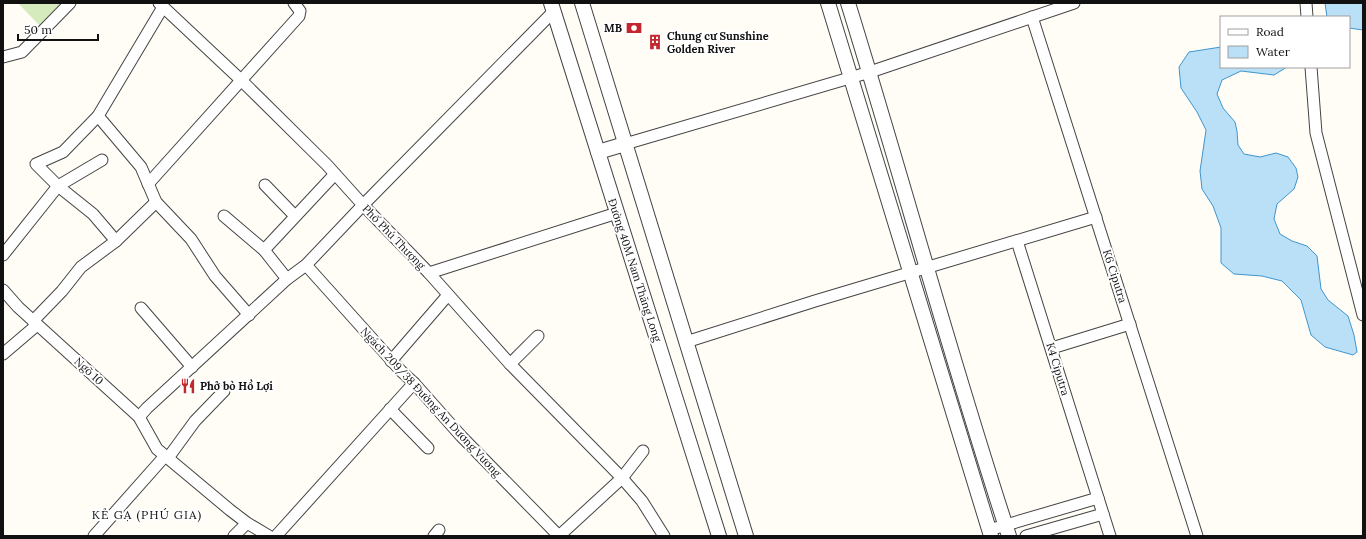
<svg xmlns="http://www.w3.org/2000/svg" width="1366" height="539" font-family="Lora,serif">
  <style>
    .green { fill: #d5ebbd }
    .water { fill: #b9e0f7; stroke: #3f96cf }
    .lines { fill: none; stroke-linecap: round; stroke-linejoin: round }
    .minor-casing { stroke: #444; stroke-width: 13 }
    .tertiary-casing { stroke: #444; stroke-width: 16 }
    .minor { stroke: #fff; stroke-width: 11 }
    .tertiary { stroke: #fff; stroke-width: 14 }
    .labels { text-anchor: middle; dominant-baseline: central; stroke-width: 4; stroke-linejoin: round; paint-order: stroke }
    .poi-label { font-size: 11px; font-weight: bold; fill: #111; stroke: #fff; text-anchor: start }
    .street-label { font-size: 11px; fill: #111; stroke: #fff }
    .neighbourhood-label { font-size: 12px; letter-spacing: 1px; fill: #111; stroke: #fff }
  </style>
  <rect width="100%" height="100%" fill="#fffdf5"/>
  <!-- green -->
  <polygon class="green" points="18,3 64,3 40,26"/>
  <!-- water -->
  <g class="water">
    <polygon points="1325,3 1363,3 1363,30 1349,28 1349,17 1327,17"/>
    <polygon points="1221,47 1221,67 1287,67 1274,75 1241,71 1222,80 1217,94 1223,108 1235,122 1237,131 1238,145 1244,154 1260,157 1276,153 1288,157 1296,168 1298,177 1294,189 1277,204 1274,219 1280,234 1292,241 1307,246 1317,256 1321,289 1328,300 1348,316 1354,335 1357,352 1353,355 1325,347 1311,335 1301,300 1282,281 1262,276 1234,274 1221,263 1221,228 1213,206 1202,189 1200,171 1206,130 1197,112 1181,88 1179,67 1189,52"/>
  </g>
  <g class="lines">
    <defs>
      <g id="minor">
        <polyline points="159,3 242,81 327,165 363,205 429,273 510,364 622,478 642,501 664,536"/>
        <polyline points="1306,3 1307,17"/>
        <polyline points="1032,17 1197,536"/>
        <polyline points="3,57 22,52 70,3"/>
        <polyline points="1311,67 1316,133 1363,315"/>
        <polyline points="98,116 141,167 156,202 191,239 215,276 249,315"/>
        <polyline points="625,144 870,72 1074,3"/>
        <polyline points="102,160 58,186 93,214 116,241"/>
        <polyline points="148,184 299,16 300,11 294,3"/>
        <polyline points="265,185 295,216"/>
        <polyline points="224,216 264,250 287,279"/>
        <polyline points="1017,241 1110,536"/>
        <polyline points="264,250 335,174"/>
        <polyline points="3,255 58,186 36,164 63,152 98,116 163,7"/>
        <polyline points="306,265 401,371 414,383 461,436 559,536"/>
        <polyline points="429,273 617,213"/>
        <polyline points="3,290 18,307 139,417 157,449 230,510 247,523 269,536"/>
        <polyline points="141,308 192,367"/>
        <polyline points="33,321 62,291 81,267 116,241 156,202"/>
        <polyline points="686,342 815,301 1096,217"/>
        <polyline points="1052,348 1130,324"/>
        <polyline points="3,354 37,325"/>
        <polyline points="391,361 448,295"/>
        <polyline points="510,364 538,336"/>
        <polyline points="390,409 428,448"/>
        <polyline points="139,417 147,408 287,279 306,265 363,205 554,11"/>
        <polyline points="168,458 195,421 224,391"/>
        <polyline points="989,530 1098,498"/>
        <polyline points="94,536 165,456"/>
        <polyline points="234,536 247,523"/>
        <polyline points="276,536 414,383"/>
        <polyline points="434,536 439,530"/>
        <polyline points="559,536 622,478 643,451"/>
        <polyline points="1026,536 1103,514"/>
      </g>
      <g id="tertiary">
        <polyline points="551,3 719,536"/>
        <polyline points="582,3 746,536"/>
        <polyline points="828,3 991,536"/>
        <path d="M 848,3 C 903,180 951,360 1009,536"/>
        <polyline points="598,152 625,144"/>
      </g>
    </defs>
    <!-- minor casing -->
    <use href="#minor" class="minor-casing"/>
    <!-- tertiary casing -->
    <use href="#tertiary" class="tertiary-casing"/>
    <!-- minor -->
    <use href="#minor" class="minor"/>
    <!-- tertiary -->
    <use href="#tertiary" class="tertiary"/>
  </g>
  <!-- icons -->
  <defs>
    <symbol id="bank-bare" viewBox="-9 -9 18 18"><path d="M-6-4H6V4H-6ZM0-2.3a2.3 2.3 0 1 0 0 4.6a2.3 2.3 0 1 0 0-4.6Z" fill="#c4262e" stroke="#fff" stroke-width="2.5" paint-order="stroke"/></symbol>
    <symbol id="building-bare" viewBox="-9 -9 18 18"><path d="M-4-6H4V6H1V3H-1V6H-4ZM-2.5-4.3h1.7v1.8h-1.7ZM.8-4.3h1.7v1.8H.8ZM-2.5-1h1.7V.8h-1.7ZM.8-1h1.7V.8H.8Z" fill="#c4262e" stroke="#fff" stroke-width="2.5" paint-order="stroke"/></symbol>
    <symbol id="restaurant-bare" viewBox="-9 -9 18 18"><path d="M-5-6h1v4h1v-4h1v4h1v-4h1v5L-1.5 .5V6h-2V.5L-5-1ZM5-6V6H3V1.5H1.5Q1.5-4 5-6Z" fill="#c4262e" stroke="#fff" stroke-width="2.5" paint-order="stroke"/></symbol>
  </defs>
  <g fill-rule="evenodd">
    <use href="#bank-bare" x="623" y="17" width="22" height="22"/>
    <use href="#building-bare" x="644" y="31" width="22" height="22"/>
    <use href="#restaurant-bare" x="177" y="375" width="22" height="22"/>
  </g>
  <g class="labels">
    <!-- poi labels -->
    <g class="poi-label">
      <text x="622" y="28" text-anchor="end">MB</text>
      <text x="667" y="36">Chung cư Sunshine<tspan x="667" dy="13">Golden River</tspan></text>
      <text x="200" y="386">Phở bò Hồ Lợi</text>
    </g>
    <!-- street labels -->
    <g class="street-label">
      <text transform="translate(394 237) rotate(46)">Phố Phú Thượng</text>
      <text transform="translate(635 270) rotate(72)">Đường 40M Nam Thăng Long</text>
      <text transform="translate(1115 276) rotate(72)">K6 Ciputra</text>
      <text transform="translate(1058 369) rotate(73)">K4 Ciputra</text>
      <text transform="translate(89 371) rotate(42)">Ngõ 10</text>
      <text transform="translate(431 402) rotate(47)">Ngách 209/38 Đường An Dương Vương</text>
    </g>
    <!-- neighbourhood labels -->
    <g class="neighbourhood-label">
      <text x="147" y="514">KẺ GẠ (PHÚ GIA)</text>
    </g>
  </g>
  <!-- border -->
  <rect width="1366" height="539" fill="none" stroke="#111111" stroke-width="8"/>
  <!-- legend -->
  <rect x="1220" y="16" width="130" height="52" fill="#ffffff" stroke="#a0a0a0"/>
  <rect x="1228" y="29" width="20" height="6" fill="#ffffff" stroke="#a0a0a0"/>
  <text x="1256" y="36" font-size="12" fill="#111111">Road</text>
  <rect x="1228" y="46" width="20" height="12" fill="#b9e0f7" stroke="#a0a0a0"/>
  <text x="1256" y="56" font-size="12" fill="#111111">Water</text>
  <!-- scale -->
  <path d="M18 34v6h80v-6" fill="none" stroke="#111111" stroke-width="2"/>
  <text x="24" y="34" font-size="12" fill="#111111" stroke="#ffffff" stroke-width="3" paint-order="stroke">50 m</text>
</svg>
